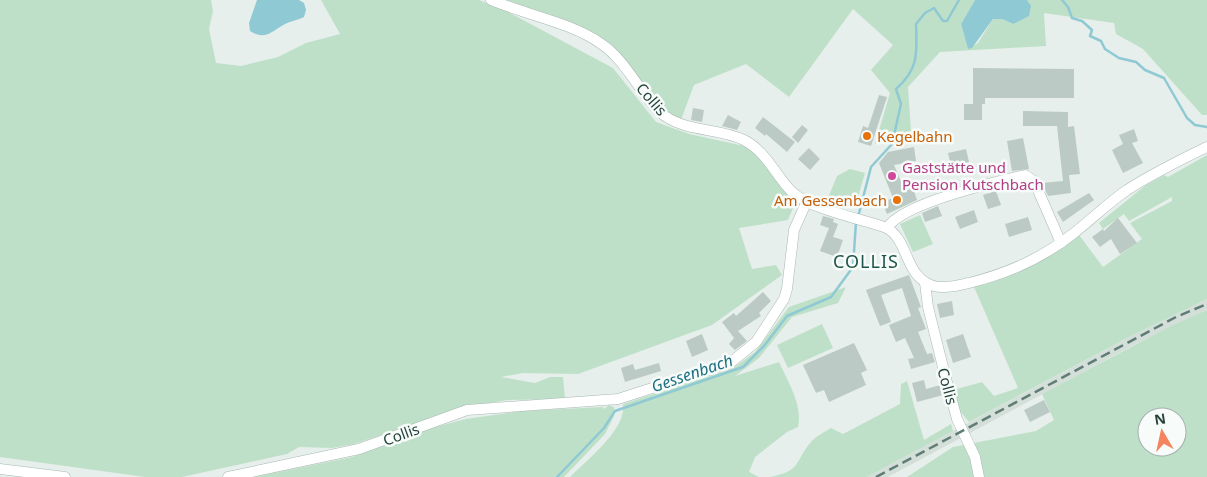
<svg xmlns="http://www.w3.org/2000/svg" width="1207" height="477" font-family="'Noto Sans',sans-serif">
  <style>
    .built { fill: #d4dfda }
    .green { fill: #bfe0c8; fill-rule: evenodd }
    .water { fill: #8ec9d4 }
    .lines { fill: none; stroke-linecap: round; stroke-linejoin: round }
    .stream { stroke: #8ec9d4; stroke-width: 2.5 }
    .building { fill: #bbcac4 }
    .street-casing { stroke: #a8b8b2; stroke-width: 11 }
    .street { stroke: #fff; stroke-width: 10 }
    .rail { stroke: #5f7d75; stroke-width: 2.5; stroke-dasharray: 10 5; stroke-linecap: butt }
    .food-dot { fill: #e8710a; stroke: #f7fbf9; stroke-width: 2 }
    .hotel-dot { fill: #d1479c; stroke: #f7fbf9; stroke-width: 2 }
    .labels { text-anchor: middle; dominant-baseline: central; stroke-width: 5; stroke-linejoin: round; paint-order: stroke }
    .street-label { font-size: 15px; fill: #24423a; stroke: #f7fbf9 }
    .food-label { font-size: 15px; fill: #c56008; stroke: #f7fbf9; text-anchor: start }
    .hotel-label { font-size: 15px; fill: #b23c85; stroke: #f7fbf9; text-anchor: start }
    .water-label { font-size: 16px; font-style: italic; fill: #1c6f80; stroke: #f7fbf9 }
    .quarter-label { font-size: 18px; letter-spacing: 1px; fill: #1f5548; stroke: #f7fbf9 }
  </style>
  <rect width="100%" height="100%" fill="#e6efeb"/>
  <!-- built -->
  <polygon class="built" points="1207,299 1207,310 1132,346 888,477 867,477 1129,337"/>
  <!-- green -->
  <g class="green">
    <polygon points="0,0 211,0 213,11 209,29 216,63 241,66 278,57 306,43 340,34 321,0 479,0 506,11 613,68 656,122 689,134 744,146 761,157 796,201 788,220 739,228 752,269 776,265 782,275 712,325 578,374 523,373 501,377 535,383 550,377 563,377 565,399 507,400 466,407 354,444 332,448 299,447 287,454 182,477 145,477 0,457"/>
    <polygon points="491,0 975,0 961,24 968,49 978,43 993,19 1002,19 1013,24 1029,3 1027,0 1207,0 1207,115 1202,115 1143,49 1116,34 1114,23 1044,13 1046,46 940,52 908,87 911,131 875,144 890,93 871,70 893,45 853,9 789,97 746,64 694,85 679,125 661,112 600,43"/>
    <path d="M 1207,155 L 1207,299 L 1129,337 L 969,422 L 959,410 L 953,390 L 982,382 L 994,396 L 1018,388 L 974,287 C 1014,278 1046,258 1079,235 L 1103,267 L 1142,239 L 1130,223 L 1172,201 L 1172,197 L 1129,221 L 1124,214 L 1103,229 L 1099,223 L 1146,185 L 1164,175 L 1168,177 Z"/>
    <polygon points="850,169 865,173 855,207 828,198 837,176"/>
    <polygon points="920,215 933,244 913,252 900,224"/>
    <path d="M 846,287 L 838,303 L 792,317 L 759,358 L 735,376 L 779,362 C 788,382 803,405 798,427 L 787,432 L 755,457 L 749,472 L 759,477 L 570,477 C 587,460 627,429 623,404 L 733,368 L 755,352 L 789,307 Z"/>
    <path d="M 1207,310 L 1207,477 L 907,477 L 953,447 L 1036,431 L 1054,420 L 1042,394 L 1171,326 ZM 1147,417 L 1177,417 L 1177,447 L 1147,447 Z"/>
    <polygon points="822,324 833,348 788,368 777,345"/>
    <path d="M 907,381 L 924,440 L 951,424 L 953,431 L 867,477 L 770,477 C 802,471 794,462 811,442 C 816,436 825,432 831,428 L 843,434 L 900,404 L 901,384 Z"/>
    <polygon points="609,405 614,407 614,416 605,434 564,477 254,477 352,457 435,427 466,419 522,411 603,407 604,409"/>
  </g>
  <!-- water -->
  <g class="water">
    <path d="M 257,0 L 299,0 L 304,3 L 306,10 L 304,17 C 298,20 291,21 285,24 C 272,31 265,41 250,31 L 249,23 Z"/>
    <polygon points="975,0 1027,0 1031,6 1029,16 1013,24 1002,19 993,19 972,48 968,49 961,24"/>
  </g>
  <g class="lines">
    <!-- stream -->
    <g class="stream">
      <polyline points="1062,0 1068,7 1072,18 1082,21 1092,30 1090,36 1101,41 1105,49 1119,58 1136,62 1145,70 1164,78 1187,118 1195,125 1207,127"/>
      <path d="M 858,217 L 871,167 L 892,144 L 901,104 L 896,89 C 919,69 917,53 916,24 L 925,13 L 934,8 L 943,21 L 947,21 L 959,0"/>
      <polyline points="557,477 604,428 615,411 743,367 764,346 787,316 831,297 853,267 856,222"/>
    </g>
  </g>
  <!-- building -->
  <g class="building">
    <polygon points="973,68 1074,69 1074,98 985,98 985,104 982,104 982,120 964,120 964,104 973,104"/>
    <polygon points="879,95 887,97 871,146 858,142 863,126 868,128"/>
    <polygon points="693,108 704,110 702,122 691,120"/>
    <polygon points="1023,111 1068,112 1068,127 1074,126 1080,174 1069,175 1071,193 1048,196 1042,183 1063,181 1057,126 1023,126"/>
    <polygon points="728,115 741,122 737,130 722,126"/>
    <polygon points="763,117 795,142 787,152 766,134 765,136 755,128"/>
    <polygon points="802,125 808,130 798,143 792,137"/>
    <polygon points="1134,129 1138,141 1132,143 1143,163 1123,173 1112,150 1123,144 1119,135"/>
    <polygon points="1023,138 1029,169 1012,171 1007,141"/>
    <polygon points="914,147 916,161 894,165 905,191 913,188 917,200 887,214 882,202 893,198 879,163 888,152"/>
    <polygon points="809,148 820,159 810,170 798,159"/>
    <polygon points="966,149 969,162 951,166 948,153"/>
    <polygon points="996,191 1001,205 988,209 983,195"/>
    <polygon points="1089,193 1094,200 1063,222 1057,212"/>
    <polygon points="938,206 942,216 925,222 922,213"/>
    <polygon points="974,210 978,222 960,229 955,217"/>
    <polygon points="823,216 834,219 833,222 838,224 833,237 843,240 837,257 820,251 829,228 820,225"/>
    <polygon points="1028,217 1032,230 1009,237 1005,224"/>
    <polygon points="1118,218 1137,243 1120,254 1111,239 1100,247 1092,237 1103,229 1104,231"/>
    <polygon points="909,275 921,307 918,308 926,329 918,332 927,354 932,353 935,362 911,369 908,359 914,358 905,338 896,342 889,325 911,316 902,288 881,295 891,322 880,326 866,290"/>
    <polygon points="763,292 771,301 759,313 761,316 738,331 747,341 735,350 729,344 734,338 722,322 734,313 736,316"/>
    <polygon points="952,301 954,315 940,318 937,304"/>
    <polygon points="702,334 708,350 692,357 686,341"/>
    <polygon points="963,334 971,357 953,363 946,340"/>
    <polygon points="854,343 867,370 861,373 866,385 829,402 824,390 816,393 803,365"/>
    <polygon points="659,363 661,371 625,382 621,368 633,364 635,370"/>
    <polygon points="924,380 926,389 941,385 943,395 917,402 912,383"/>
    <polygon points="1044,400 1050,412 1030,422 1024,410"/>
  </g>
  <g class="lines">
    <defs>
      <g id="street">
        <path d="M 491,0 C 524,14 572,23 600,43 C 628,61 642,99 665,116 C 688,132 719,128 744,140 C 767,152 775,175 792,192 C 810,209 862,219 887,228 C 907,240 905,269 925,282 C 938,291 955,286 969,283 C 1006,274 1044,257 1074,233 C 1092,219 1108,203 1127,190 C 1152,174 1180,160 1207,147"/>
        <path d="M 887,228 C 903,203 995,182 1025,175 L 1034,181 L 1061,243"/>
        <polyline points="925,283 928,307 945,375 957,419 975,457 979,477"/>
        <polyline points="0,469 65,477"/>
        <polyline points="228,477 359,449 467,410 618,399 730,363 756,342 784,299 787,289 794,230 806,203"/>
      </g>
    </defs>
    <!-- street casing -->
    <use href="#street" class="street-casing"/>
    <!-- street -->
    <use href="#street" class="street"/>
    <!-- rail -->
    <polyline class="rail" points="876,477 1176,317 1207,304"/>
  </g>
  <!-- markers -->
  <g class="food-dot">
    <circle cx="867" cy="136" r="5"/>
    <circle cx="897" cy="200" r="5"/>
  </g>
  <circle class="hotel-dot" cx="892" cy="176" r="5"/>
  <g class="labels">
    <!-- street labels -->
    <g class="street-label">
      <text transform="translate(652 99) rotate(49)">Collis</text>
      <text transform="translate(948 386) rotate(75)">Collis</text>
      <text transform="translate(401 434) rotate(-20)">Collis</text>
    </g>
    <!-- food labels -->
    <g class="food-label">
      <text x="877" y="136">Kegelbahn</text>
      <text x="887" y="200" text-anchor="end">Am Gessenbach</text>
    </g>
    <!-- hotel labels -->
    <g class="hotel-label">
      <text x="902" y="167">Gaststätte und<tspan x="902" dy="17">Pension Kutschbach</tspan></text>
    </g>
    <!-- water labels -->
    <g class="water-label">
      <text transform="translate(692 373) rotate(-19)">Gessenbach</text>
    </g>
    <!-- quarter labels -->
    <g class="quarter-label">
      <text x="866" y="261">COLLIS</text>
    </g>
  </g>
  <!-- north arrow -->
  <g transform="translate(1162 432) rotate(351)"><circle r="24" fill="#f7fbf9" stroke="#a3b1ad"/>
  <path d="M0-4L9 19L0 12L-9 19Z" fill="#f4845f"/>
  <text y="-8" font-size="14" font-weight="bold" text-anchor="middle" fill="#24423a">N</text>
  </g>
</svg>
